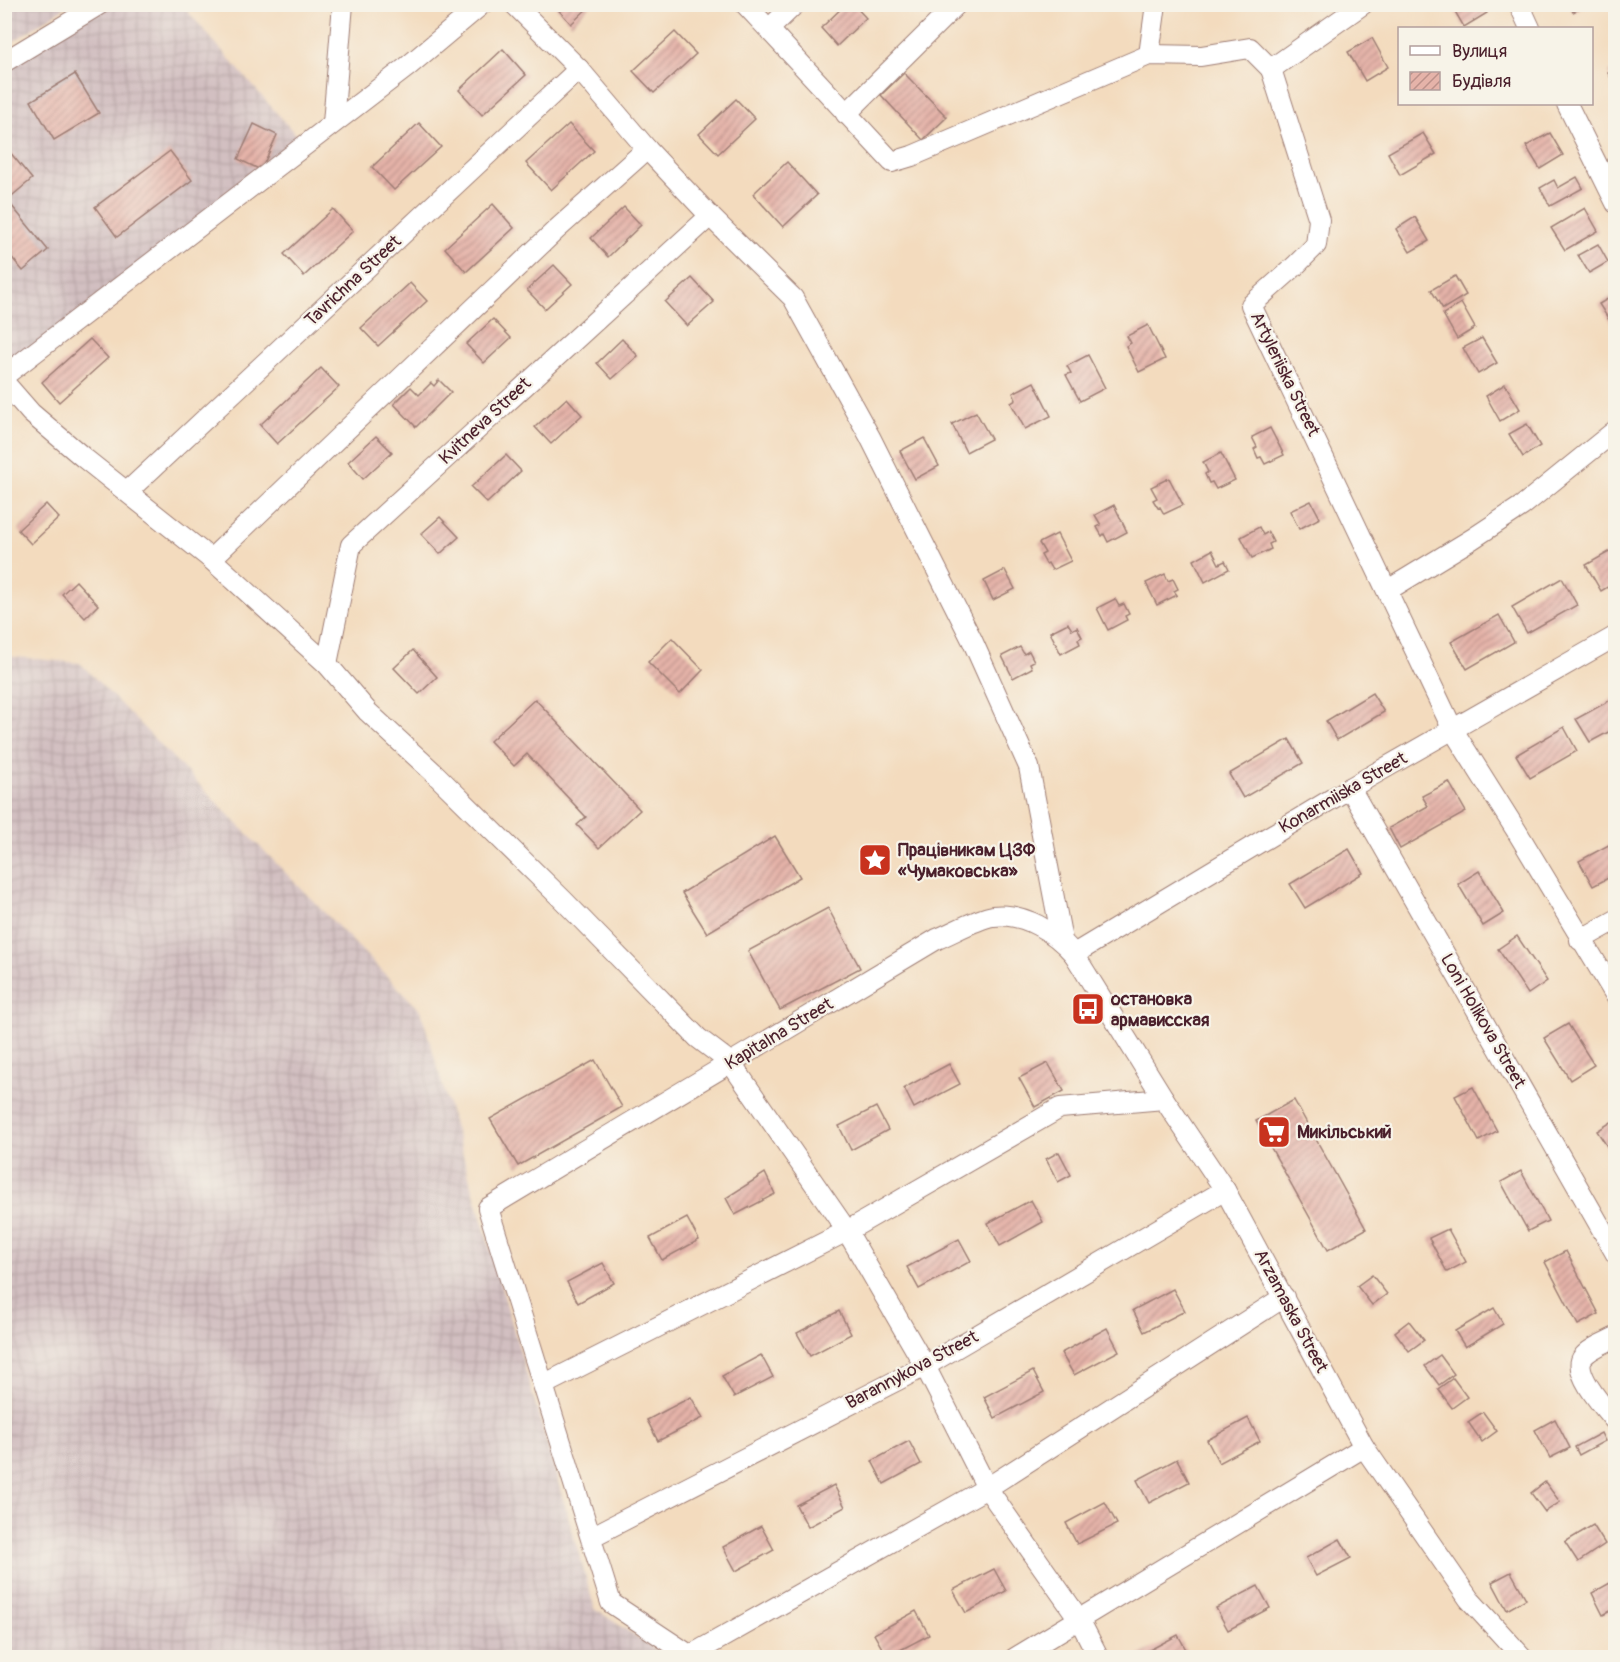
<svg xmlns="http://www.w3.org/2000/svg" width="1620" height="1662" font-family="Pangolin,sans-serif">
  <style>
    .industrial { fill: url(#industrial-grid) }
    .building { fill: url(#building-hatch) }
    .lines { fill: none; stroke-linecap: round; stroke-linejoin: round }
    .minor-casing { stroke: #9e7d74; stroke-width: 22 }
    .minor { stroke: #fff; stroke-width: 20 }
    .labels { text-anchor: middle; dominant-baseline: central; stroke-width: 4.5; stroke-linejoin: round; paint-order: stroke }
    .street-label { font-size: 18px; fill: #4a1f2b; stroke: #f7f3e8 }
    .poi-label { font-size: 18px; font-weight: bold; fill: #4a1f2b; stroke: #f7f3e8; text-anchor: start }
  </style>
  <defs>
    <pattern id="industrial-grid" width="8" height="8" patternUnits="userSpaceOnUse" patternTransform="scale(1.5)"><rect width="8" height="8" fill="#d2bfc1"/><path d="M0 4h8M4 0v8" fill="none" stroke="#b6a4a6"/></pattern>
    <pattern id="building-hatch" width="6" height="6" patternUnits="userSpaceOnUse" patternTransform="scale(1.5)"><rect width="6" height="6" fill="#e5b3a9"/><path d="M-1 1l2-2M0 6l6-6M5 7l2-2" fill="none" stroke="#bc918a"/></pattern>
  </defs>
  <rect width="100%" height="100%" fill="#f7f3e8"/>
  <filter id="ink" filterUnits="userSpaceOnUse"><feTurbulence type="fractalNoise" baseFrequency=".0167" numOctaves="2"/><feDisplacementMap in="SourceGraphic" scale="12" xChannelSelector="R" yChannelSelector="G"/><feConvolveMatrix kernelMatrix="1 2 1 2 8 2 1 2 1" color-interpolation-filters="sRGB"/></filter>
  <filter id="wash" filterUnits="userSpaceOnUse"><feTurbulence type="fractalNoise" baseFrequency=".008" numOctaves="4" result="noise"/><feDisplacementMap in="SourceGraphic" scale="24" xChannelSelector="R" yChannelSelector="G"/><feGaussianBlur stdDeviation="1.35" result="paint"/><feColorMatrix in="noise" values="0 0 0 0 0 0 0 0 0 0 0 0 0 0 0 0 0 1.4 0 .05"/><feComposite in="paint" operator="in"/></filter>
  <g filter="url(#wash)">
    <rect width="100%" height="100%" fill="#f3dbbe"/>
    <!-- industrial -->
    <g class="industrial">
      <polygon points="5,4 68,4 68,5 5,47"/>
      <polygon points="108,5 182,5 303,143 5,369 5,61"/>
      <polygon points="4,656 80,663 421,1011 595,1609 667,1657 5,1657"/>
    </g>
    <g id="blocks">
      <!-- building -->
      <g class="building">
        <polygon points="553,4 592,4 571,24"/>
        <polygon points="846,4 853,4 866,18 837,46 821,28"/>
        <polygon points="1459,4 1482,4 1487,13 1464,27 1453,8"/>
        <polygon points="1569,4 1589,4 1573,12"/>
        <polygon points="675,32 696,54 654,93 633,71"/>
        <polygon points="1372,38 1388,67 1365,81 1348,52"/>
        <polygon points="503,49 526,75 482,115 459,90"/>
        <polygon points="1616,69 1616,86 1608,73"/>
        <polygon points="904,73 947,117 923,140 881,95"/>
        <polygon points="75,74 99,113 54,140 31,101"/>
        <polygon points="736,99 755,119 718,154 699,134"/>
        <polygon points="419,123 441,147 394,190 372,167"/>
        <polygon points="254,124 277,135 261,170 238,159"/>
        <polygon points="569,124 594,151 551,190 526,163"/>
        <polygon points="1423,133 1436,154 1400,175 1388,153"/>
        <polygon points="1550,133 1563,155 1540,169 1526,146"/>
        <polygon points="4,145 32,179 7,200 48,250 23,271 4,248"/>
        <polygon points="170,151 192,180 117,237 95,207"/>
        <polygon points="787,162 817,195 783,227 753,194"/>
        <polygon points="1577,177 1583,188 1550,206 1540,188 1554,180 1558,188"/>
        <polygon points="493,204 514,228 466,272 445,248"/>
        <polygon points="624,207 641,225 608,257 591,238"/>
        <polygon points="1585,208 1598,231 1565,250 1551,228"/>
        <polygon points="333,209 353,231 304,276 284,254"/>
        <polygon points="1415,217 1429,241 1410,252 1396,229"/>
        <polygon points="1598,244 1608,262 1589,273 1578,255"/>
        <polygon points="554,265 572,284 545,309 527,290"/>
        <polygon points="1455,276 1466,295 1443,309 1431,290"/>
        <polygon points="692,278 714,302 687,326 665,302"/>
        <polygon points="410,283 427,301 378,346 361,328"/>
        <polygon points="1616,294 1616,331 1599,304"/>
        <polygon points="1461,303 1475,328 1457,339 1443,314"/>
        <polygon points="493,319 511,338 484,363 466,344"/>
        <polygon points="1148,325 1165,359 1139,372 1126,346 1131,343 1127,336"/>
        <polygon points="1482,338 1497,363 1478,374 1463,348"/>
        <polygon points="90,339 108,358 59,402 42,382"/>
        <polygon points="622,339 638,356 612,379 597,363"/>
        <polygon points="1088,355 1105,388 1080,401 1066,375 1071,373 1067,366"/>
        <polygon points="321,368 339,387 277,444 260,425"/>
        <polygon points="439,380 451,392 416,427 394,404 411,387 419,395 431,383 434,386"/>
        <polygon points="1034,382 1051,416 1025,429 1011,403 1016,400 1013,393"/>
        <polygon points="1505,384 1520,409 1500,421 1486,396"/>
        <polygon points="567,398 582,415 551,444 535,427"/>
        <polygon points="976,412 991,439 966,452 952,424"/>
        <polygon points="1527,424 1540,446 1523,457 1509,434"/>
        <polygon points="1270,428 1284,455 1265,464 1261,457 1258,458 1254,449 1257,447 1252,437"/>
        <polygon points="376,436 392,452 363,479 348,462"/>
        <polygon points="924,438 939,466 915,479 900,451"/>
        <polygon points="1221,453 1235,480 1216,489 1212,482 1209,483 1205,474 1208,472 1203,462"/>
        <polygon points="506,455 521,471 487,503 471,487"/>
        <polygon points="1169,478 1183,505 1164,514 1160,507 1158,508 1153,500 1157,498 1151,487"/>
        <polygon points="1311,501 1320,518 1299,529 1290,511"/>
        <polygon points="46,504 59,518 31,544 18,530"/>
        <polygon points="1114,505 1127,532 1108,542 1104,534 1102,536 1097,527 1101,525 1095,515"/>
        <polygon points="440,517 459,537 440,554 421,534"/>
        <polygon points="1259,527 1263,535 1268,532 1273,542 1269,544 1271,549 1252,558 1241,537"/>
        <polygon points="1057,534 1071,561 1052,570 1048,563 1046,564 1041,555 1045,553 1039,543"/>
        <polygon points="1616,548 1616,582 1601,591 1586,565"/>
        <polygon points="1212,550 1219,564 1225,561 1229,569 1205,582 1194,560"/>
        <polygon points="1005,570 1015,589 993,600 984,581"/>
        <polygon points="1165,574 1168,581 1173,579 1178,589 1174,591 1177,595 1157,605 1146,583"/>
        <polygon points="1562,578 1577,605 1527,633 1512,607"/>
        <polygon points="76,581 98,605 85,618 62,594"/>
        <polygon points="1115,599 1119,606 1124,604 1129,614 1125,616 1127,620 1108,630 1097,608"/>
        <polygon points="1499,615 1514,642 1467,669 1451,642"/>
        <polygon points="1068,623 1072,630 1077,627 1082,637 1078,639 1080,644 1061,654 1050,632"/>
        <polygon points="672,638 703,670 680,694 648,662"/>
        <polygon points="1020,647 1024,654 1029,651 1034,661 1030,663 1032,668 1013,678 1002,656"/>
        <polygon points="413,650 437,677 419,694 394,668"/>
        <polygon points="1372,693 1384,712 1337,740 1326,721"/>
        <polygon points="1616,697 1616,728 1590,742 1576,719"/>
        <polygon points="535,699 640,810 599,848 577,825 586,817 527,754 514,766 490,741"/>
        <polygon points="1564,727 1577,751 1530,778 1516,755"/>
        <polygon points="1289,739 1303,763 1243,798 1229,774"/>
        <polygon points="1449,782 1466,812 1400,849 1389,828 1428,806 1422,796"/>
        <polygon points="775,836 800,877 707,933 682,893"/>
        <polygon points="1616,841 1616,874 1593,886 1579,861"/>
        <polygon points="1349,849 1363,873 1305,908 1290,884"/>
        <polygon points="1479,871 1504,913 1483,926 1458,884"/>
        <polygon points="828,908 860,968 780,1010 748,951"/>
        <polygon points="1517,936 1547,981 1528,994 1498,949"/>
        <polygon points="1568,1024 1594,1065 1570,1080 1544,1038"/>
        <polygon points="595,1060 622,1107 518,1166 490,1119"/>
        <polygon points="1048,1063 1064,1091 1035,1107 1019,1078"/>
        <polygon points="949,1064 960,1084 914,1108 904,1088"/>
        <polygon points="1473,1087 1497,1131 1479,1141 1455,1096"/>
        <polygon points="1294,1100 1366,1229 1328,1250 1256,1121"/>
        <polygon points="876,1107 888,1130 851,1150 839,1126"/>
        <polygon points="1616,1119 1616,1160 1597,1131"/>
        <polygon points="1059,1152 1071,1175 1058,1182 1046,1159"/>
        <polygon points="1521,1171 1548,1221 1528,1231 1501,1182"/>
        <polygon points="765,1173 775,1194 735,1215 726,1198"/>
        <polygon points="1031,1200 1043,1222 1000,1246 988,1223"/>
        <polygon points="687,1218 699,1240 662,1260 650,1238"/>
        <polygon points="1448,1229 1466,1262 1447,1272 1429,1238"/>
        <polygon points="959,1239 971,1261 919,1289 907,1267"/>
        <polygon points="1566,1251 1599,1314 1578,1325 1545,1262"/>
        <polygon points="603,1263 614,1283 578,1303 567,1282"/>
        <polygon points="1372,1275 1387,1294 1372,1305 1357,1286"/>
        <polygon points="1173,1289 1185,1311 1144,1332 1133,1310"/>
        <polygon points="1494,1308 1503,1324 1465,1347 1455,1331"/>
        <polygon points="839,1311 851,1334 810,1356 797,1333"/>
        <polygon points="1409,1321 1424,1340 1409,1351 1395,1332"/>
        <polygon points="1107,1328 1119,1351 1074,1375 1061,1353"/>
        <polygon points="761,1355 773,1377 734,1397 722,1376"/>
        <polygon points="1440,1355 1454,1374 1439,1385 1425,1366"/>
        <polygon points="1033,1371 1044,1392 995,1418 984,1397"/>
        <polygon points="1453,1378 1467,1397 1452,1408 1438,1389"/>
        <polygon points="691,1397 703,1418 658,1441 647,1420"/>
        <polygon points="1483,1412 1497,1431 1482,1442 1468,1422"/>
        <polygon points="1248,1418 1260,1441 1219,1463 1207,1440"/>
        <polygon points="1555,1419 1570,1448 1550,1458 1535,1430"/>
        <polygon points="1601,1433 1605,1441 1579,1455 1575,1447"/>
        <polygon points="909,1441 921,1464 884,1484 872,1461"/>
        <polygon points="1177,1459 1189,1482 1149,1503 1137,1480"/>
        <polygon points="1545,1482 1560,1502 1545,1512 1531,1493"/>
        <polygon points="834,1485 845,1507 808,1527 796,1505"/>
        <polygon points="1105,1502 1117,1524 1077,1544 1066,1523"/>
        <polygon points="1593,1525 1605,1544 1578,1562 1565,1542"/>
        <polygon points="761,1526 774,1550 736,1571 723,1547"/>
        <polygon points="1340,1539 1351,1558 1316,1576 1306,1558"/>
        <polygon points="994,1569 1006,1591 966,1613 953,1590"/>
        <polygon points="1511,1572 1526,1599 1507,1610 1492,1582"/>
        <polygon points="1610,1583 1616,1593 1616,1608 1603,1615 1592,1593"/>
        <polygon points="1258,1586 1270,1608 1228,1630 1216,1608"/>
        <polygon points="916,1611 929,1635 887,1657 874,1634"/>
        <polygon points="1178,1635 1189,1655 1184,1658 1139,1658 1138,1656"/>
      </g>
    </g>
  </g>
  <g filter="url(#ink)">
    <use href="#blocks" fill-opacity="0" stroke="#9e7d74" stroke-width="1.5"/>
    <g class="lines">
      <defs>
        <g id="minor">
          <polyline points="514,4 579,69 647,149 710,216 793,298 870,437 972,640 1029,767 1062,940"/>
          <polyline points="745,4 892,162 912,156 1149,55 1201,56 1250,48 1271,69 1363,4"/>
          <polyline points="1519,4 1530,28"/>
          <polyline points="769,29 795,4"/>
          <polyline points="1149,55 1156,4"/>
          <polyline points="4,62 100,4"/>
          <polyline points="1271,69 1319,220 1316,245 1295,266 1251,305 1453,730 1516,830 1616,996"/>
          <polyline points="1567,104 1616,203"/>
          <polyline points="846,114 957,4"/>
          <polyline points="333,123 343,4"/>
          <polyline points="4,376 407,67 482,4"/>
          <polyline points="4,382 31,413 84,458 211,559 327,664 368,712 433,772 563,900 698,1038 731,1063 847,1231 925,1366 987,1488 1079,1619 1099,1658"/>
          <polyline points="127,492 579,69"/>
          <polyline points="211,559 556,230 647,149"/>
          <polyline points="1388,590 1472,539 1522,506 1616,430"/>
          <polyline points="327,664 351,545 710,216"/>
          <polyline points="1350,788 1616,1254"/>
          <polyline points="1580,940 1616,920"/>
          <polyline points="1074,954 1350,788 1616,636"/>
          <path d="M 1616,1337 C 1605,1343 1590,1348 1583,1357 C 1571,1372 1606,1410 1616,1422"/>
          <polyline points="545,1384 847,1231 1060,1108 1164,1099"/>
          <polyline points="591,1537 925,1366 1225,1190"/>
          <polyline points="691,1655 987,1488 1284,1297"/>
          <path d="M 694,1658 L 611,1603 L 488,1208 L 937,939 C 954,932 976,919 993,916 C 1023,912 1055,932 1074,954 L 1164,1099 L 1225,1190 L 1364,1447 L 1469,1599 L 1523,1658"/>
          <polyline points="1015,1658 1364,1447"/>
        </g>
      </defs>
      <!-- minor casing -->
      <use href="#minor" class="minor-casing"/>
      <!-- minor -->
      <use href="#minor" class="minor"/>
    </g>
  </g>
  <!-- icons -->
  <defs>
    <symbol id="sight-square" viewBox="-11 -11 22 22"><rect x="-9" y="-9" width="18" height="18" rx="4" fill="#c8321e" stroke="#f7f3e8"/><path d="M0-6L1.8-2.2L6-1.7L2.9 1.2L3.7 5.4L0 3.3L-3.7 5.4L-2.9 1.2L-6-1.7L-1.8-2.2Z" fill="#fff"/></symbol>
    <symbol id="bus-square" viewBox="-11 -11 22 22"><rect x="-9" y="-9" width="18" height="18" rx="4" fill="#c8321e" stroke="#f7f3e8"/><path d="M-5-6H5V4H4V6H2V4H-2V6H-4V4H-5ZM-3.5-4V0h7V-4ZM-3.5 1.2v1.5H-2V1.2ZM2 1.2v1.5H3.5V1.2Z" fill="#fff"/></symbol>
    <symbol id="supermarket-square" viewBox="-11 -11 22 22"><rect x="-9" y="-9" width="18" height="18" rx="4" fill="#c8321e" stroke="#f7f3e8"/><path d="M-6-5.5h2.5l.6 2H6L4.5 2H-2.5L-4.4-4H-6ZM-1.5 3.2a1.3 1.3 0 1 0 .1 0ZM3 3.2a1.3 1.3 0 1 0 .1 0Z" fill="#fff"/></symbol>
  </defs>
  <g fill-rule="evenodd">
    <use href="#sight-square" x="856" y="841" width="38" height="38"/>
    <use href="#bus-square" x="1069" y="990" width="38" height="38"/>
    <use href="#supermarket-square" x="1255" y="1113" width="38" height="38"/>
  </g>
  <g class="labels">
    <!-- street labels -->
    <g class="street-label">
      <text transform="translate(353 281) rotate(-43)">Tavrichna Street</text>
      <text transform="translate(1285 374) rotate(64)">Artyleriiska Street</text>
      <text transform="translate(485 421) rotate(-43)">Kvitneva Street</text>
      <text transform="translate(1343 793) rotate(-30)">Konarmiiska Street</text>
      <text transform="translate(1483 1021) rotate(60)">Loni Holikova Street</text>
      <text transform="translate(779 1034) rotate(-31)">Kapitalna Street</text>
      <text transform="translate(1291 1311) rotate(62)">Arzamaska Street</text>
      <text transform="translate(912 1370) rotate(-28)">Barannykova Street</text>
    </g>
    <!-- poi labels -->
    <g class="poi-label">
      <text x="898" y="850">Працівникам ЦЗФ<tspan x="898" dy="21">«Чумаковська»</tspan></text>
      <text x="1111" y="999">остановка<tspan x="1111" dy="21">армависская</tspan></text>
      <text x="1297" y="1132">Микільський</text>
    </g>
  </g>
  <!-- margin -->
  <rect width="1620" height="1662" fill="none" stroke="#f7f3e8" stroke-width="24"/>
  <!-- legend -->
  <rect x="1398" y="27" width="195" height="78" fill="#f7f3e8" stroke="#b29e9c" stroke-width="1.5"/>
  <rect x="1410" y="46" width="30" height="9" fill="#ffffff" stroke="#b29e9c" stroke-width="1.5"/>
  <text x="1452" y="57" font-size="18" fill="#4a1f2b">Вулиця</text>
  <rect x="1410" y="72" width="30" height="18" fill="url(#building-hatch)" stroke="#b29e9c" stroke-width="1.5"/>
  <text x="1452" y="87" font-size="18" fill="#4a1f2b">Будівля</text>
</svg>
